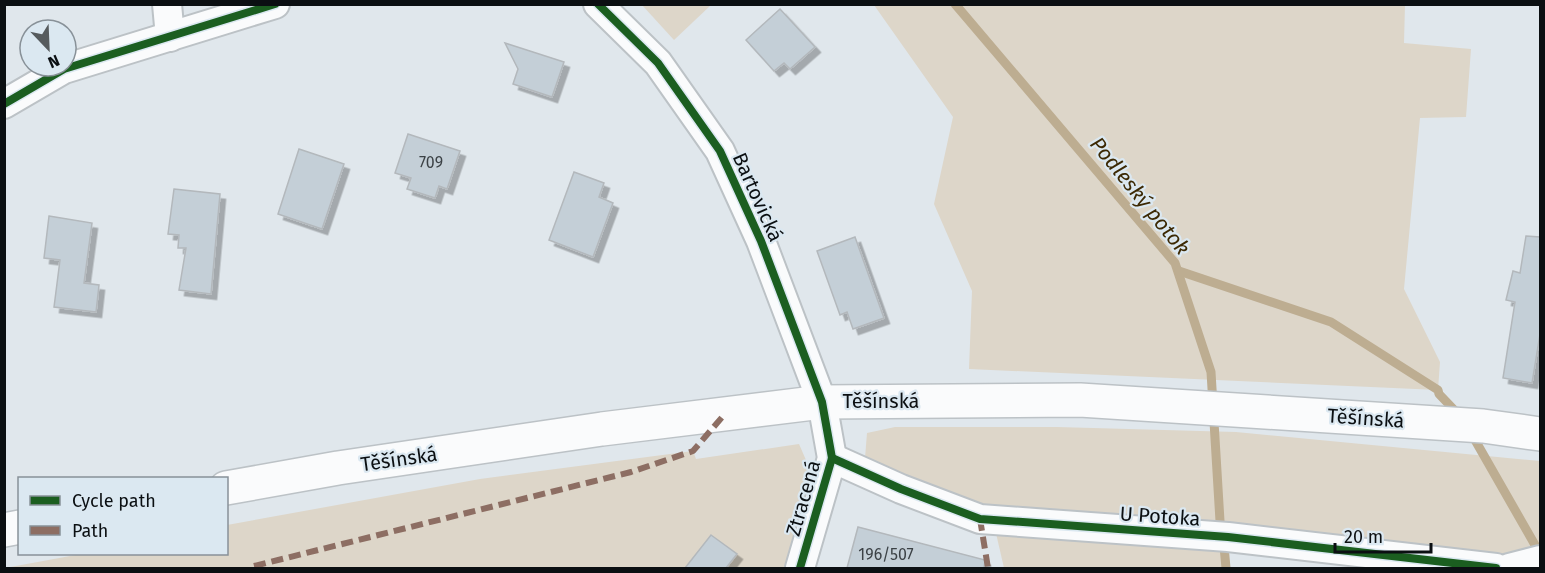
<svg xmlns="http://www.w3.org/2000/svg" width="1545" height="573" font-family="'Fira Sans',sans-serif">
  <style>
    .green { fill: #ddd6c9 }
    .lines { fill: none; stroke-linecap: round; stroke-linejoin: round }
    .stream { stroke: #bdad91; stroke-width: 9 }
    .building { fill: #c4cfd7; stroke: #b3b8bc; stroke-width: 1.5; filter: url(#shadow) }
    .minor-casing { stroke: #bcc2c6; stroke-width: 32 }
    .secondary-casing { stroke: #bcc2c6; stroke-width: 36 }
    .minor { stroke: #fafbfc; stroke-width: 28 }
    .secondary { stroke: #fafbfc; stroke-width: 33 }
    .quiet { stroke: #8d6e63; stroke-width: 6; stroke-dasharray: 12 6; stroke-linecap: butt }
    .cycleway-casing { stroke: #dbe8f1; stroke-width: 11 }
    .cycleway { stroke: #1b5e20; stroke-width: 8 }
    .labels { text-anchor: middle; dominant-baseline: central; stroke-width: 4.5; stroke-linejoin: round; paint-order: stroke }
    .number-label { font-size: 16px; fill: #3c4246 }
    .street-label { font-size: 20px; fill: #0b0f12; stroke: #dbe8f1 }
    .water-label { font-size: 21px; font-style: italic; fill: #3c2904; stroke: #dbe8f1 }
  </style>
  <defs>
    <filter id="shadow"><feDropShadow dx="5.5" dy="5.5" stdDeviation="0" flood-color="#0004"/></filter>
  </defs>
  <rect width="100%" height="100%" fill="#e0e7ec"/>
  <!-- green -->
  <g class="green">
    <polygon points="642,5 711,5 674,40"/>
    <polygon points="874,5 1405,5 1404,43 1471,49 1466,117 1420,118 1404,289 1440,362 1438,390 969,369 972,291 934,204 953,117"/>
    <polygon points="895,427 1057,427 1236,432 1540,461 1540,558 1500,568 989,507 929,489 865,458 867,433"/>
    <polygon points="799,444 816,483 791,568 5,568 81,554 226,554 227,525 480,479 693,451 696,459"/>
    <polygon points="995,529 1224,546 1227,568 1004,568"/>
  </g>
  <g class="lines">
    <!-- stream -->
    <g class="stream">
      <polyline points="955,4 1175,263 1211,372 1220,521"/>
      <polyline points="1179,271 1331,322 1438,390 1439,394 1460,416"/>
      <polyline points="1471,433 1535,545"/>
      <polyline points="1224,546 1226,568"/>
    </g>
  </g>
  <!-- building -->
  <g class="building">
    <polygon points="780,9 815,47 790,69 784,63 774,71 746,40"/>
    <polygon points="505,43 564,62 552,97 513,84 518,69"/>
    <polygon points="408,134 460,151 447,189 439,186 435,198 407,189 411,178 395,173"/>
    <polygon points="299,149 344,164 322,229 278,214"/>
    <polygon points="574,172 604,183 599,197 613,203 593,257 549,240"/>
    <polygon points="174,189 220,194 211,294 179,290 186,248 178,248 179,235 168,234"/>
    <polygon points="49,216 92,223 84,283 99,285 96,312 54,307 60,260 44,258"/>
    <polygon points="1526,236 1540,237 1540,334 1532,383 1503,378 1515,302 1506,300 1513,271 1520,273"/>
    <polygon points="855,237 884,318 853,329 847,312 840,315 817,251"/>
    <polygon points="858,527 985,560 984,568 847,568"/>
    <polygon points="711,535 737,554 726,568 685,568"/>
  </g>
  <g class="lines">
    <defs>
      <g id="minor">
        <polyline points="167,4 170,37"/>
        <polyline points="598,4 658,63 720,151 761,241 822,402 832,458 800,568"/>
        <polyline points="4,104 64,69 275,4"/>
        <polyline points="832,458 901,489 980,519 1228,537 1496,568"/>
        <polyline points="1509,568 1540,560"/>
      </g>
      <g id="secondary">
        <polyline points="226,488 338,468 602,429 822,402 1080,400 1483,426 1540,434"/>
        <polyline points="4,530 20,527"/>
      </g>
    </defs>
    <!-- minor casing -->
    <use href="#minor" class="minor-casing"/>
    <!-- secondary casing -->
    <use href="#secondary" class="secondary-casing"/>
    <!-- minor -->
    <use href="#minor" class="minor"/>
    <!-- secondary -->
    <use href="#secondary" class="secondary"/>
    <!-- quiet -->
    <g class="quiet">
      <polyline points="980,519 988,568"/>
      <polyline points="254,566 631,472 693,451 724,415"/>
    </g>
    <defs>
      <g id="cycleway">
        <polyline points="598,4 658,63 720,151 761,241 822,402 832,458 800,568"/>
        <polyline points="4,104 64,69 275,4"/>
        <polyline points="832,458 901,489 980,519 1228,537 1496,568"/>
      </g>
    </defs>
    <!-- cycleway casing -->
    <use href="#cycleway" class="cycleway-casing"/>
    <!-- cycleway -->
    <use href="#cycleway" class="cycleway"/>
  </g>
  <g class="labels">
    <!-- number labels -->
    <g class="number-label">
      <text x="431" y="162">709</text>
      <text x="886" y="554">196/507</text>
    </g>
    <!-- street labels -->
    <g class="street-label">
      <text transform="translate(758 197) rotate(66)">Bartovická</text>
      <text x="881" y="401">Těšínská</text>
      <text transform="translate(1366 418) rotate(4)">Těšínská</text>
      <text transform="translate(399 459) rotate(-8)">Těšínská</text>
      <text transform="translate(803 498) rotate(-74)">Ztracená</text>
      <text transform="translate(1160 516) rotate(4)">U Potoka</text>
    </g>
    <!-- water labels -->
    <g class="water-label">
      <text transform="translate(1140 196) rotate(51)">Podleský potok</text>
    </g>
  </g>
  <!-- border -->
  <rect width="1545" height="573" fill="none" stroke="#0b0f12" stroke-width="12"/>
  <!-- legend -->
  <rect x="18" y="477" width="210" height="78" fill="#dbe8f1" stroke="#889198" stroke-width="1.5"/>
  <rect x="30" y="496" width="30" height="9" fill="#1b5e20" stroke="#889198" stroke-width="1.5"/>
  <text x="72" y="507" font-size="18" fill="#0b0f12">Cycle path</text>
  <rect x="30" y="526" width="30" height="9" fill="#8d6e63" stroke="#889198" stroke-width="1.5"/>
  <text x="72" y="537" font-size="18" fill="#0b0f12">Path</text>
  <!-- north arrow -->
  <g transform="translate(48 48) rotate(157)"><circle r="28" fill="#dbe8f1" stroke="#889198" stroke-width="1.5"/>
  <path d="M0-4.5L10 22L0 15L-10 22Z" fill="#565b5e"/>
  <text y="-9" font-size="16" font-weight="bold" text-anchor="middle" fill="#0b0f12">N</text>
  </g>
  <!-- scale -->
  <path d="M1335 543v9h96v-9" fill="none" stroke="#0b0f12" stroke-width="3"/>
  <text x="1344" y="543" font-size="18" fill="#0b0f12" stroke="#dbe8f1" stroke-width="4.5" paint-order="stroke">20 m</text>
</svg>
